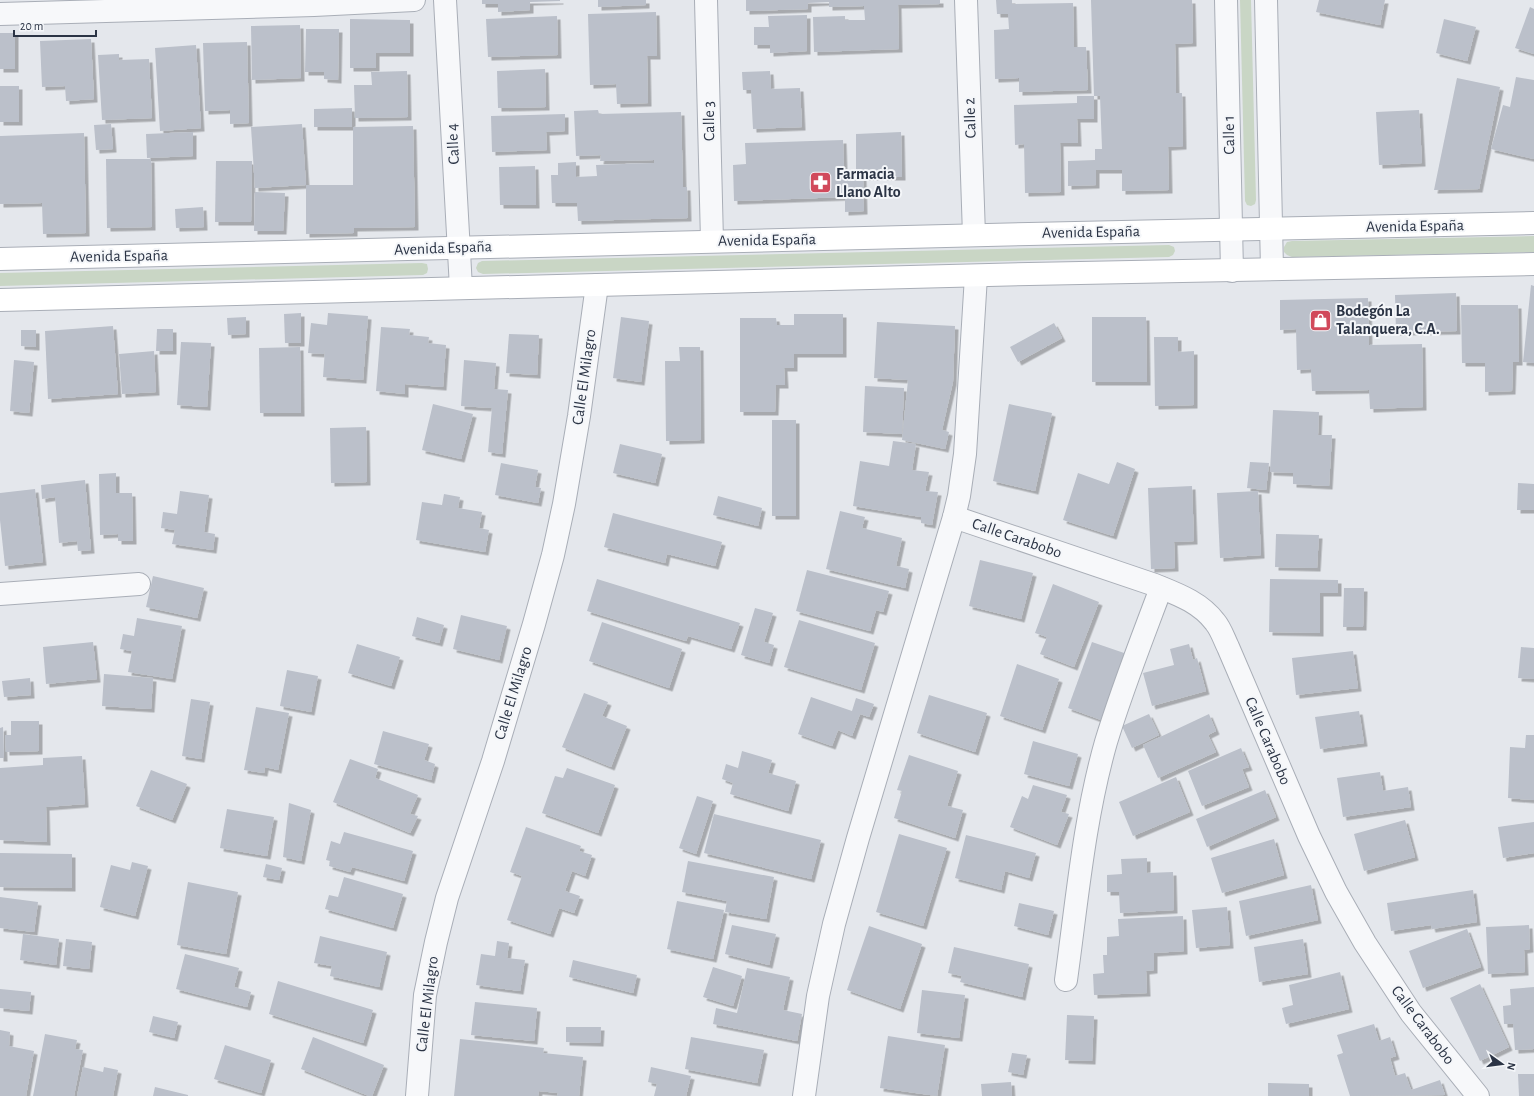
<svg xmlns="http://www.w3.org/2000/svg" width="1534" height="1096" font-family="'Alegreya Sans',sans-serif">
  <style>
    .green { fill: #c9d6c5 }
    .building { fill: #bbc0ca; filter: url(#shadow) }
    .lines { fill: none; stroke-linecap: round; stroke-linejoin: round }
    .street-casing { stroke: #a9aeb7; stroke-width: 24 }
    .secondary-casing { stroke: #a9aeb7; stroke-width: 24 }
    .street { stroke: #f7f8fa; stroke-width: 22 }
    .secondary { stroke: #fff; stroke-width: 22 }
    .labels { text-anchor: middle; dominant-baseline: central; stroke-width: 4; stroke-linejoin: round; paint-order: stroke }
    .street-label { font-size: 16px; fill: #2b3445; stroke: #f4f6f9 }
    .poi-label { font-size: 16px; font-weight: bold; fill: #2b3445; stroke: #f4f6f9; text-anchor: start }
  </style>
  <defs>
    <filter id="shadow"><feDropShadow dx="3.5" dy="3.5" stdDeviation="0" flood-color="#0004"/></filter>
  </defs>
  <rect width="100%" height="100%" fill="#e4e7ec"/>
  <!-- green -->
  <g class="green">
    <polygon points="1240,0 1251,0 1256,200 1255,204 1251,206 1247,205 1245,201"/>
    <polygon points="1534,236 1534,252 1292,257 1287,255 1284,252 1284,247 1287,242 1292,241"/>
    <polygon points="1169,245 1174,247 1175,251 1173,255 1169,257 483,274 478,272 476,268 478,263 482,261"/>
    <polygon points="422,263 427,264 428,269 427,273 423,275 0,286 0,273"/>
  </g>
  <!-- building -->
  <g class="building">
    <polygon points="482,0 560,0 560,1 530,2 530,10 498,12 498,4 482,4"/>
    <polygon points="598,0 646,0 646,5 598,7"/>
    <polygon points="746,0 940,0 940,4 898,5 899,49 814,52 813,17 845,16 845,20 865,20 864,6 829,7 829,2 808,3 808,9 746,11"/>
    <polygon points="996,0 1012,0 1012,4 1073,3 1074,47 1086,47 1088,90 1019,92 1019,78 995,79 994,30 1009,29 1008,14 997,14"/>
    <polygon points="1091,0 1192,0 1193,43 1175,44 1176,93 1182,93 1183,146 1168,147 1169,190 1122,191 1122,170 1096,170 1096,185 1068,186 1068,161 1095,160 1095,149 1102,149 1100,96 1094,96"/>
    <polygon points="1319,0 1385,0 1380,25 1316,12"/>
    <polygon points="1530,7 1534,9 1534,54 1515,48"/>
    <polygon points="656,12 657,56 647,56 648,103 617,104 616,84 590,85 588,14"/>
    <polygon points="807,15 807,51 770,53 770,45 754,45 754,27 769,27 768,16"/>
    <polygon points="557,16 558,55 488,57 486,19"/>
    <polygon points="350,19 410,20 410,53 376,53 376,68 350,68"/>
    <polygon points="1444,19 1476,27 1467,61 1436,53"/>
    <polygon points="300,25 301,78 252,80 251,26"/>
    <polygon points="306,29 339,29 338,80 324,79 324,72 305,72"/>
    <rect x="0" y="33" width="15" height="36"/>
    <polygon points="91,39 94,99 66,101 65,86 42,87 40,41"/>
    <polygon points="247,42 249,123 230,124 230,110 205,111 203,43"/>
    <polygon points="196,45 201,128 160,131 155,48"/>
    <polygon points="119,54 119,60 149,59 152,118 102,120 98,55"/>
    <polygon points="545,69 546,107 498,108 497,71"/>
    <polygon points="407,71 408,117 355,118 354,85 372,85 371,72"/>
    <polygon points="770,71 771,89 800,88 802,127 753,129 751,90 743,90 742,72"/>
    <polygon points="1516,77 1534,80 1534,159 1491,149 1503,105 1510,107"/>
    <polygon points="1457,78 1500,87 1479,189 1434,190"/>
    <rect x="0" y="86" width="19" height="36"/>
    <polygon points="1077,96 1094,96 1094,119 1077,119 1078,143 1060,143 1061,192 1025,193 1024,144 1015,145 1014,105 1077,103"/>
    <polygon points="352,108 352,127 314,127 314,109"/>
    <polygon points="598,110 599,114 681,112 683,187 687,187 688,218 578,221 577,203 552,203 551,175 558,175 558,163 576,162 576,177 597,176 596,165 654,163 654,160 600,161 601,155 576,156 574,111"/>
    <polygon points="1419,110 1422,163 1379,165 1376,112"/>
    <polygon points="565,114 565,131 546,132 547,150 492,152 491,116"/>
    <polygon points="111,124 113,149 96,150 94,125"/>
    <polygon points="302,124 306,185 255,188 251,127"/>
    <polygon points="413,126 415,227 354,228 354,233 306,234 306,185 353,185 353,127"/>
    <polygon points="193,132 193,156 147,158 146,134"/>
    <polygon points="901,132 902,177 863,177 864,211 845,212 845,197 734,201 733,165 746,164 745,143 843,140 844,170 856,170 856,134"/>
    <polygon points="84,133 86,233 43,234 42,203 0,204 0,136"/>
    <polygon points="106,159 151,159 152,227 107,228"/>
    <polygon points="216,161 252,161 251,222 215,222"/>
    <polygon points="535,166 536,205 500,205 499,167"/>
    <polygon points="255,192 285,193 283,231 254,231"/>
    <polygon points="203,207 204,227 176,228 175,209"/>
    <polygon points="1531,285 1534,286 1534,363 1523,362"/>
    <polygon points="1456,293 1457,331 1396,332 1395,295"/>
    <polygon points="1368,298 1369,345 1422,344 1423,407 1370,409 1369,390 1312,391 1311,369 1297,370 1296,329 1280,330 1280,300"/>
    <polygon points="1461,305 1518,305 1519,362 1513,362 1512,391 1485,392 1485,363 1462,363"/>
    <polygon points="301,313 301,343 285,343 284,314"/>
    <polygon points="328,313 368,316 363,380 323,377 325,349 324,354 308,353 311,323 327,325"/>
    <polygon points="794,314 843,314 843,354 794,354 794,368 784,368 785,385 776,385 775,412 740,412 740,318 776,318 777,325 794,325"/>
    <polygon points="246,317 246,334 228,335 227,318"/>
    <polygon points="621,317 649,321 641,382 613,378"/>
    <polygon points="1092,317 1146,317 1147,382 1092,382"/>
    <polygon points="877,322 955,326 953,382 942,430 949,432 945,449 902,440 908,380 874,378"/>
    <polygon points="1054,323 1062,338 1018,362 1010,347"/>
    <polygon points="113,326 118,394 48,399 45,331"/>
    <polygon points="381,327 410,329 409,335 429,337 428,343 446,345 443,387 405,384 405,394 376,391"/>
    <polygon points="157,329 173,329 173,351 156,351"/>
    <polygon points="21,330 36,330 36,347 21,346"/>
    <polygon points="509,334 539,335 537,375 506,373"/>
    <polygon points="1154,337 1178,337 1178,352 1194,351 1194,405 1155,406"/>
    <polygon points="181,342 211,343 207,407 177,405"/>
    <polygon points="300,347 301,413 260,413 259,348"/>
    <polygon points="679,347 700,347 701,440 666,441 665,361 680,361"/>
    <polygon points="154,351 156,392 122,394 119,354"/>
    <polygon points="14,360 34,362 29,413 10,411"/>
    <polygon points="464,360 496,363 494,389 508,390 502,454 488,452 492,408 461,406"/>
    <polygon points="865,386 904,388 902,434 863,432"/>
    <polygon points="433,404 473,414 461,459 422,450"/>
    <polygon points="1009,404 1052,413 1035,491 993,481"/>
    <polygon points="1273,410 1319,412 1318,435 1332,435 1329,486 1293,484 1293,473 1270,472"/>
    <rect x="772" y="420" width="24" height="96"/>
    <polygon points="366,427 367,482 331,483 330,428"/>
    <polygon points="893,441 916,444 912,470 929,472 925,491 938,492 932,525 921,523 921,517 853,506 860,461 889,466"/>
    <polygon points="620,444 662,454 655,483 613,473"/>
    <polygon points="1117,462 1135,469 1113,536 1063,520 1078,473 1109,484"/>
    <polygon points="1250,462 1269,463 1266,490 1247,488"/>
    <polygon points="501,463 538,470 535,487 541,488 538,503 495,495"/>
    <polygon points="116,473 116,493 132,493 133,541 118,541 118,534 100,535 99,474"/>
    <polygon points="85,480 91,550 78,551 77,541 59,543 55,497 42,499 41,485"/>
    <polygon points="1518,483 1534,484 1534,510 1517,510"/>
    <polygon points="1192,486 1194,541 1174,542 1175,568 1151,569 1148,488"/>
    <polygon points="35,489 43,562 5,566 0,520 0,493"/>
    <polygon points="180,491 209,495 204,532 215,534 213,550 172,544 175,530 161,528 163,512 177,514"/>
    <polygon points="1258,491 1261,555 1220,558 1217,493"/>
    <polygon points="444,494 460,497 458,508 482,512 479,528 489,530 485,552 416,540 422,502 442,505"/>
    <polygon points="718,496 762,508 758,526 713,515"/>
    <polygon points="840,511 865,517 862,528 902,538 896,566 909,569 905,588 826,569"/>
    <polygon points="613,513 722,542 715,566 667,554 665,563 604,547"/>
    <polygon points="1276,534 1319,535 1317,568 1275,567"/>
    <polygon points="980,560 1033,573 1021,619 969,606"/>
    <polygon points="807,570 889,591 883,612 876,610 870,631 796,611"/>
    <polygon points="153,576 204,588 197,618 146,607"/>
    <polygon points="597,579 740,623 731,649 688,636 686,641 587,611"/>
    <polygon points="1270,579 1338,580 1338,593 1320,593 1320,633 1269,632"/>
    <polygon points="1053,584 1099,602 1074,667 1040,654 1047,637 1035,633"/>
    <polygon points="1344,588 1364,588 1363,627 1343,627"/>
    <polygon points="755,608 773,613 764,642 774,645 769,663 741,655"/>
    <polygon points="461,615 507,626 499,660 453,649"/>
    <polygon points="417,617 444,625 439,643 412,636"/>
    <polygon points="137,618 182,626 172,679 128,672 132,651 120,649 123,634 134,636"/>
    <polygon points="799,620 875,643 861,690 784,667"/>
    <polygon points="602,622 682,649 669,688 589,661"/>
    <polygon points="93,642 97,679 46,684 43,647"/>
    <polygon points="1092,642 1127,654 1104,721 1068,708"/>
    <polygon points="357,644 400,657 391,686 348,673"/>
    <polygon points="1189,644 1193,660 1197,658 1206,691 1152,706 1143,673 1174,665 1170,649"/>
    <polygon points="1521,647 1534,648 1534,679 1518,678"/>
    <polygon points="1353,651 1358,688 1296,695 1292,658"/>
    <polygon points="1017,664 1059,679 1042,730 1000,716"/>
    <polygon points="287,670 318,676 311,712 280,706"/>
    <polygon points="104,674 153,678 151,709 102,706"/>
    <polygon points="30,678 31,695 4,697 2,681"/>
    <polygon points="584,693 608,702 602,716 627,726 611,767 562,747"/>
    <polygon points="929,695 987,713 975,752 917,733"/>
    <polygon points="811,697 852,711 856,698 874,704 869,717 860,714 852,736 838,730 832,746 798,734"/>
    <polygon points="191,699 210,702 201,759 182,756"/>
    <polygon points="256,707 289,713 278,770 265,767 264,773 244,770"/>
    <polygon points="1359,711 1364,743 1320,749 1315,717"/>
    <polygon points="1149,714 1159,735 1132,748 1122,726"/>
    <polygon points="1209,714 1216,731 1208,735 1216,752 1158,778 1143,745"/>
    <polygon points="11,721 39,721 39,751 6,752 5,735 11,735"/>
    <polygon points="3,727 4,758 0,758 0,728"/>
    <polygon points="383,731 429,744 424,760 435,764 431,780 374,764"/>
    <polygon points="1526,735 1534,735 1534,800 1508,798 1510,747 1525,748"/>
    <polygon points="1033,741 1078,754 1069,786 1024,774"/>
    <polygon points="1241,748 1249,767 1242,769 1249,787 1202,806 1188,771"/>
    <polygon points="742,751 772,760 768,773 796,781 788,811 730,794 733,783 722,779 726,764 738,768"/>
    <polygon points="909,755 958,771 947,806 963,810 955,838 894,818 902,791 897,790"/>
    <polygon points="82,756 85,804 46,807 47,842 0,840 0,768 43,765 43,758"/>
    <polygon points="350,759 378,769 375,778 418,795 410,814 418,816 410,833 333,802"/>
    <polygon points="567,768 615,785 598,833 542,813 555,776 563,778"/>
    <polygon points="151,770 187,784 172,820 136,806"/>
    <polygon points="1380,772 1383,791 1408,787 1411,807 1343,817 1337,778"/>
    <polygon points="1176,777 1190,812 1133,836 1119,802"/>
    <polygon points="1033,785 1067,795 1061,812 1069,814 1057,845 1010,827 1022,796 1028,799"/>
    <polygon points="1265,790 1276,817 1207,847 1196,819"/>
    <polygon points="697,796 713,801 696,854 679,848"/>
    <polygon points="289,803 311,810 301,861 283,857"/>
    <polygon points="227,809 274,817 267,856 220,848"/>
    <polygon points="714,814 821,840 811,879 704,853"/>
    <polygon points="1405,820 1415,857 1364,871 1354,834"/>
    <polygon points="1534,822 1534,853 1503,858 1498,827"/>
    <polygon points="526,827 581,846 579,851 592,855 585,876 572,871 565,891 580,896 574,913 559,908 550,934 507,920 522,876 510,872"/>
    <polygon points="344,832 413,851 404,881 352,867 350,872 329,866 330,861 326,860 331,841 340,844"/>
    <polygon points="899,834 947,848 923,926 876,912"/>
    <polygon points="966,835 1036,853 1029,878 1005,871 1001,890 955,878"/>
    <polygon points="1274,839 1284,875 1222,893 1211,858"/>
    <polygon points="0,853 72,854 72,888 0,887"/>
    <polygon points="1147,858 1147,873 1173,872 1174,910 1120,913 1119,892 1107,892 1107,875 1122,874 1121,859"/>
    <polygon points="688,861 774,877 766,919 725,912 727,901 682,892"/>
    <polygon points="132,862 148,866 135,916 100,907 111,865 130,870"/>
    <polygon points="266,864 282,868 279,880 263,877"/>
    <polygon points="344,877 403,894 393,928 325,909 329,895 338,897"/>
    <polygon points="188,882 238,892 226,954 177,945"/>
    <polygon points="1311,885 1318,920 1246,936 1239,901"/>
    <polygon points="1473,890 1477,922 1432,929 1431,925 1391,931 1387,903"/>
    <polygon points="0,897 38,902 34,932 0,928"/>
    <polygon points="677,901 724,910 713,959 667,949"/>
    <polygon points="1019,903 1054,911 1048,935 1014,926"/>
    <polygon points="1227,907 1230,945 1196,948 1192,910"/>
    <polygon points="1183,916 1184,951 1154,953 1154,970 1146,971 1147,993 1094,995 1093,974 1104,973 1103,955 1107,955 1107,937 1119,936 1118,919"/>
    <polygon points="732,925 776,934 769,965 725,954"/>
    <polygon points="1529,925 1530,949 1524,950 1525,972 1488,974 1486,927"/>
    <polygon points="869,926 922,944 900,1009 847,990"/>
    <polygon points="1467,929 1481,967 1423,988 1409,951"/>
    <polygon points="23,934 59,939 56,965 20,960"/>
    <polygon points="320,936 387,952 379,987 330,976 332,966 314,963"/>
    <polygon points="66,939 92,942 89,969 63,966"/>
    <polygon points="1303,939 1308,974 1259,982 1254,947"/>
    <polygon points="497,941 509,943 507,958 525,960 520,991 476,985 481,954 495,956"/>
    <polygon points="954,947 1029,964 1022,997 960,982 962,976 948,973"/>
    <polygon points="185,954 239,968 234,987 251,992 247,1007 176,989"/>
    <polygon points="573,960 637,975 633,993 569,977"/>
    <polygon points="713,967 742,976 733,1006 703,997"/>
    <polygon points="747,968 790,977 783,1010 802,1014 797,1041 713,1024 716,1008 737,1013"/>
    <polygon points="1340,972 1349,1009 1286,1024 1282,1008 1293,1005 1289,985"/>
    <polygon points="278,981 373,1010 363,1043 269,1014"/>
    <polygon points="1480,984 1509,1047 1480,1061 1450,998"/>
    <polygon points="1534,987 1534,1049 1515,1050 1513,1024 1504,1024 1503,1006 1511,1005 1510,989"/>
    <polygon points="0,989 31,992 29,1011 0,1008"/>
    <polygon points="922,990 965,995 959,1038 917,1033"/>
    <polygon points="475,1002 537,1008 534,1041 471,1035"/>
    <polygon points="1067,1015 1094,1016 1092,1061 1065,1060"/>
    <polygon points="153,1016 178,1022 174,1038 149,1032"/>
    <polygon points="1374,1024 1379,1041 1390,1037 1396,1056 1390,1058 1395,1076 1405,1073 1411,1090 1440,1080 1445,1095 1350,1096 1337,1055 1343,1053 1337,1035"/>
    <polygon points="566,1027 601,1027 600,1043 566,1042"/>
    <polygon points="0,1030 10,1032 9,1046 34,1051 26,1096 0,1096"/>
    <polygon points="45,1034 77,1040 75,1049 83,1050 74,1096 33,1096"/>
    <polygon points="888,1036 945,1045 937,1096 880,1088"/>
    <polygon points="313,1037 384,1065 372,1096 369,1096 301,1069"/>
    <polygon points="691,1037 764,1050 757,1083 685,1069"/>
    <polygon points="460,1039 544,1048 543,1053 583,1057 579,1096 557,1096 558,1093 539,1091 538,1096 454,1096"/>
    <polygon points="225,1045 271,1060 261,1093 214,1079"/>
    <polygon points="1012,1053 1027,1055 1023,1075 1008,1072"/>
    <polygon points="83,1067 103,1072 104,1067 118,1070 113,1096 77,1096"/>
    <polygon points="651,1067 691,1076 686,1096 654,1096 657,1084 648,1082"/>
    <polygon points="1518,1074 1534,1074 1534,1096 1519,1096"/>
    <polygon points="1011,1082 1012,1096 982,1096 981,1084"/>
    <polygon points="1268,1083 1309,1084 1309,1096 1268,1096"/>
    <polygon points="155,1087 188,1095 188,1096 153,1096"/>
  </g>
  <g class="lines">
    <defs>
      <g id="street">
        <polyline points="445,0 461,288"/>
        <polyline points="706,0 712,241"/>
        <polyline points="966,0 974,235"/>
        <polyline points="1226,0 1232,271"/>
        <polyline points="1266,0 1272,269"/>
        <polyline points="0,14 314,5 414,0"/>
        <path d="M 954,517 L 1155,585 C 1177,594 1200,602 1215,622 C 1221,629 1224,639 1228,647 L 1309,836 L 1336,892 L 1365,943 L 1411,1013 L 1478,1096"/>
        <polyline points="0,594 139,584"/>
        <path d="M 1066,980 C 1077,901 1084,819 1106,742 C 1122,689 1142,639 1161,588"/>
        <polyline points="417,1096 425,995 436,942 447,898 493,761 534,624 553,555 564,504 579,416 597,285"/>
        <polyline points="804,1096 818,996 834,924 858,838 954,517 959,496 965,454 976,276"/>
      </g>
      <g id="secondary">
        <polyline points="0,259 1029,234 1534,223"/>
        <polyline points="0,300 1029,274 1534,264"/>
      </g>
    </defs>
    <!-- street casing -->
    <use href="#street" class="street-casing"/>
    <!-- secondary casing -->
    <use href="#secondary" class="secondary-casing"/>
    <!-- street -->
    <use href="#street" class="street"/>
    <!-- secondary -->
    <use href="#secondary" class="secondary"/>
  </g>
  <!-- icons -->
  <defs>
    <symbol id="pharmacy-square" viewBox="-11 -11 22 22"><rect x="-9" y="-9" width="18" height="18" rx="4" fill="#d1495b" stroke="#f4f6f9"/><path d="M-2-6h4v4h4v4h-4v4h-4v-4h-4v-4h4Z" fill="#fff"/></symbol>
    <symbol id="shop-square" viewBox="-11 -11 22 22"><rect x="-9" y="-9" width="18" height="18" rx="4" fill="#d1495b" stroke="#f4f6f9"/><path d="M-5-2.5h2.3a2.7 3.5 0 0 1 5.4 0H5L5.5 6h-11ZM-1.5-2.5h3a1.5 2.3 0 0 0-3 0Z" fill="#fff"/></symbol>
  </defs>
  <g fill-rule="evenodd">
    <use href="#pharmacy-square" x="808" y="170" width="25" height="25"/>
    <use href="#shop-square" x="1308" y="308" width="25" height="25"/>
  </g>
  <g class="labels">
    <!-- street labels -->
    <g class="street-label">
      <text transform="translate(970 118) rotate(-92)">Calle 2</text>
      <text transform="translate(709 121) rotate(-91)">Calle 3</text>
      <text transform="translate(1229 135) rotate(-91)">Calle 1</text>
      <text transform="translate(453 144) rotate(-93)">Calle 4</text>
      <text transform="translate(1415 226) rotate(-1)">Avenida España</text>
      <text transform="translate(1091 232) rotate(-1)">Avenida España</text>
      <text transform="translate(767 240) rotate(-1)">Avenida España</text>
      <text transform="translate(443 248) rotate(-2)">Avenida España</text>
      <text transform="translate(119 256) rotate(-1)">Avenida España</text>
      <text transform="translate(584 377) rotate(-82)">Calle El Milagro</text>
      <text transform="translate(1017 538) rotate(19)">Calle Carabobo</text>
      <text transform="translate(513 693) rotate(-73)">Calle El Milagro</text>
      <text transform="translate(1268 741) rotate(67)">Calle Carabobo</text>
      <text transform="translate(427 1004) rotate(-83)">Calle El Milagro</text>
      <text transform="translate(1423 1025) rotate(53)">Calle Carabobo</text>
    </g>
    <!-- poi labels -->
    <g class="poi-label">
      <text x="836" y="174">Farmacia<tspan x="836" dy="18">Llano Alto</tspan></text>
      <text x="1336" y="311">Bodegón La<tspan x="1336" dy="18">Talanquera, C.A.</tspan></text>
    </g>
  </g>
  <!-- north arrow -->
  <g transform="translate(1502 1064) rotate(104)" stroke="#f4f6f9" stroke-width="3" paint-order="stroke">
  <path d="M0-3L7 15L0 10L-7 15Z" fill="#2b3445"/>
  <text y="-6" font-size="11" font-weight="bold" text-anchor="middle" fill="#2b3445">N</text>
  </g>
  <!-- scale -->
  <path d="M14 30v6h82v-6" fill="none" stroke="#2b3445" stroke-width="2"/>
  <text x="20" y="30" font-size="12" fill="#2b3445" stroke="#f4f6f9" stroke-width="3" paint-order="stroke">20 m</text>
</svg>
